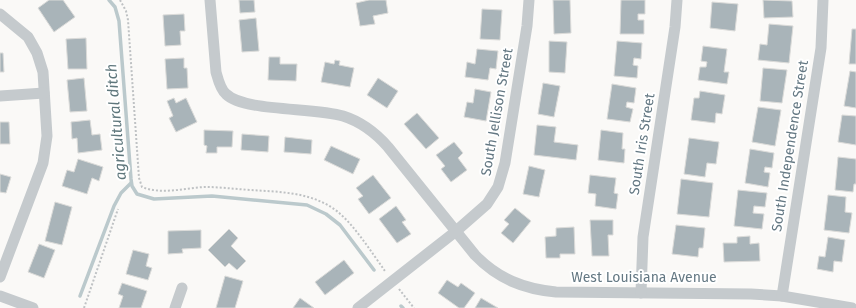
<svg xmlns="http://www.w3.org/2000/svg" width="856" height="308" font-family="'Fira Sans',sans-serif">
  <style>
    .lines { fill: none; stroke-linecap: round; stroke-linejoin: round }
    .stream { stroke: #bbc9cc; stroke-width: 3.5 }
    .building { fill: #a9b4b9; stroke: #dbdbd9 }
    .path { stroke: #bfc2c4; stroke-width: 2; stroke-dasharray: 2 2; stroke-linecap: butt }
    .minor { stroke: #c5cacd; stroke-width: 11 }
    .labels { text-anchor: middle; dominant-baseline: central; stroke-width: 4; stroke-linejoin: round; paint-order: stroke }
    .street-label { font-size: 14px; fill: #647883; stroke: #fff }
    .water-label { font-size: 15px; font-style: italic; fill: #5f777c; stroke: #fff }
  </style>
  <rect width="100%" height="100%" fill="#faf9f7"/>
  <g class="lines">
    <!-- stream -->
    <g class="stream">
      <polyline points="109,0 115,7 119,21 131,179 132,186 137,194 154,199 212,196 307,205 326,214 340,225 374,270"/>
      <polyline points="80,296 114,206 121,193 131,183"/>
      <polyline points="401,306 403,308"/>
    </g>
  </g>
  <!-- building -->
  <g class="building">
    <polygon points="49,0 63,0 75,17 54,32 38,8"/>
    <polygon points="239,0 254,0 255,12 240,13"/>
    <polygon points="369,0 386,0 388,13 373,16 375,24 360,26 356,3"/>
    <polygon points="553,0 570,0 571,33 554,34"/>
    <polygon points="621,0 645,0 645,14 638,14 638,20 644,20 644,34 620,34"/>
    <polygon points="763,0 792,1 793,17 764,18"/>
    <polygon points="712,2 738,4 735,31 710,28"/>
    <polygon points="482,9 502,10 500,40 480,39"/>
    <polygon points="184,14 185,31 180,31 181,45 165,46 163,15"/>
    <polygon points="256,18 259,51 242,52 239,20"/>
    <polygon points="769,24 793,26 789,63 758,60 760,44 767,45"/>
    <polygon points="852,29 856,29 856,64 849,64"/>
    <polygon points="86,38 87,69 68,69 66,39"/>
    <polygon points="549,41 567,42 565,73 549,72"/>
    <polygon points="617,41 642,43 641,59 634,58 633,65 638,66 637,78 614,76"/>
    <polygon points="703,46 727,49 724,72 729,72 727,84 698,80 700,67 706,67 707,62 701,61"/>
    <polygon points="477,49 498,51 496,69 490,68 488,80 465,77 467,62 475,64"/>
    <polygon points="0,53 3,53 4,72 0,72"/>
    <polygon points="269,57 280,57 280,64 297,64 296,81 268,80"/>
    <polygon points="184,58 184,68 187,68 188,88 167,89 165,59"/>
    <polygon points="335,60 340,61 339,65 354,68 350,87 321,82 325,62 334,64"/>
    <polygon points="763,68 787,70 782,103 760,101"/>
    <polygon points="850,71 856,72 856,108 844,106"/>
    <polygon points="84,78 87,111 70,112 67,80"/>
    <polygon points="378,78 398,91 387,108 367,95"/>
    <polygon points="543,83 560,86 554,117 538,114"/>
    <polygon points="612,84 636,88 634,103 627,102 626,107 633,109 630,122 607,119"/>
    <polygon points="475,89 491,92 486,121 464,117 467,102 473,103"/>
    <polygon points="700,91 725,95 722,114 716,113 715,123 691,120 694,98 699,98"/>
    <polygon points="174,98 176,103 186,98 197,122 176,132 169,118 173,116 167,101"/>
    <polygon points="758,107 781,110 775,146 752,142"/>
    <polygon points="417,113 439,138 426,149 404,124"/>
    <polygon points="842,115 856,116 856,145 838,142"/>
    <polygon points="90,120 92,135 100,134 102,150 78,153 77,138 72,139 71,122"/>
    <polygon points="0,122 9,122 10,144 0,144"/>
    <polygon points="537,125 556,127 554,142 578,145 576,160 534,155"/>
    <polygon points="204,130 233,131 232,147 217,147 217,153 206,153 207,146 204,145"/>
    <polygon points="601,130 623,133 622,149 625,149 624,163 598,160"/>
    <polygon points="242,134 269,136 268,152 241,150"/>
    <polygon points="285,137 312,140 311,154 284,152"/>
    <polygon points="689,138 719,142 716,164 707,163 705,177 684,174"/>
    <polygon points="454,142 463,153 458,158 467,170 451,182 441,169 445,166 436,155"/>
    <polygon points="331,146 360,159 353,174 324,160"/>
    <polygon points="750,149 774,153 772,168 765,167 764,172 770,173 768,187 745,183"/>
    <polygon points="838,157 856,159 856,184 854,184 853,192 835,190"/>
    <polygon points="78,159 103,167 99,181 92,178 87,194 62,186 67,170 74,172"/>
    <polygon points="529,166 545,170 539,197 523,194"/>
    <polygon points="0,174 11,177 6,193 0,192"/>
    <polygon points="373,175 391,198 369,214 358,199 363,196 356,188"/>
    <polygon points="590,175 616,178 614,193 618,194 616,209 595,206 596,194 588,193"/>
    <polygon points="681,179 713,183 709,217 677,214"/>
    <polygon points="738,190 767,193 765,207 754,206 753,213 764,214 762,229 734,226"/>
    <polygon points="828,195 846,197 845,212 852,213 849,233 824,230"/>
    <polygon points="55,202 72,207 62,245 45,241"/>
    <polygon points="396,206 406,220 402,222 411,234 397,243 379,219"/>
    <polygon points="515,208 531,221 513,243 501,233 509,224 504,220"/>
    <polygon points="590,220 613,220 613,235 608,235 609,256 592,256"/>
    <polygon points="676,225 705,228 703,248 699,248 698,257 672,254"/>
    <polygon points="574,227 575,254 560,254 560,258 546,258 545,237 556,236 556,228"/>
    <polygon points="229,229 238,238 231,246 246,261 237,270 229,263 225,267 208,250"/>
    <polygon points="201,230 201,248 182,249 183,253 168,254 168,231"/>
    <polygon points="750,236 750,244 759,243 760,261 724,262 723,243 737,243 737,237"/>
    <polygon points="828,237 845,240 842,262 834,261 833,272 817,269 819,256 825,257"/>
    <polygon points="39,244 55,250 44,278 28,272"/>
    <polygon points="133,250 149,254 146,266 152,268 148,280 126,274"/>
    <polygon points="344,260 354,273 325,295 315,282"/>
    <polygon points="225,276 243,281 235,308 216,308"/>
    <polygon points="447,280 458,287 461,283 475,293 464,308 459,308 438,293"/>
    <polygon points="122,283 147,291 141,308 119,308 123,296 118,294"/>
    <polygon points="300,298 314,308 293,308"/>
    <polygon points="481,298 498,308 475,308"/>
  </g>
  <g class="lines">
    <!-- path -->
    <g class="path">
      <path d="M 120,0 L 126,11 L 128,20 L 139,178 L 142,187 C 162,195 184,188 205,187 C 220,187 235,189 251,190 C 281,192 313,192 338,212 C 355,226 372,253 385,271"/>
      <polyline points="399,289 414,308"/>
      <polyline points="84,308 118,209"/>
    </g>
    <!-- minor -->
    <g class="minor">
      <path d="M 210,0 L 216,72 C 218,79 220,89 226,94 C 244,112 315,107 343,116 C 362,122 375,132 388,147 L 475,255 C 498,279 524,289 556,292 L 751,294 L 782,296 L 852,308"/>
      <polyline points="0,14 28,37 37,53 43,72 47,136 43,163 0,277"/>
      <polyline points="0,96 44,93"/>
      <polyline points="641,293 643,237 675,27 677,0"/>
      <polyline points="0,296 33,308"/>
      <polyline points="782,296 821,48 823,0"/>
      <polyline points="175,308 182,288"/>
      <polyline points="358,308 455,232 487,204 498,187 505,163 527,26 529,0"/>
    </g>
  </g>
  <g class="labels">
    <!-- street labels -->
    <g class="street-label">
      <text transform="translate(497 112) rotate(-80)">South Jellison Street</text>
      <text transform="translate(642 144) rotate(-81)">South Iris Street</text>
      <text transform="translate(790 146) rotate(-81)">South Independence Street</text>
      <text x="644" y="277">West Louisiana Avenue</text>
    </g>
    <!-- water labels -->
    <g class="water-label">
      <text transform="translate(116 122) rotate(-95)">agricultural ditch</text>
    </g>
  </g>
</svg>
